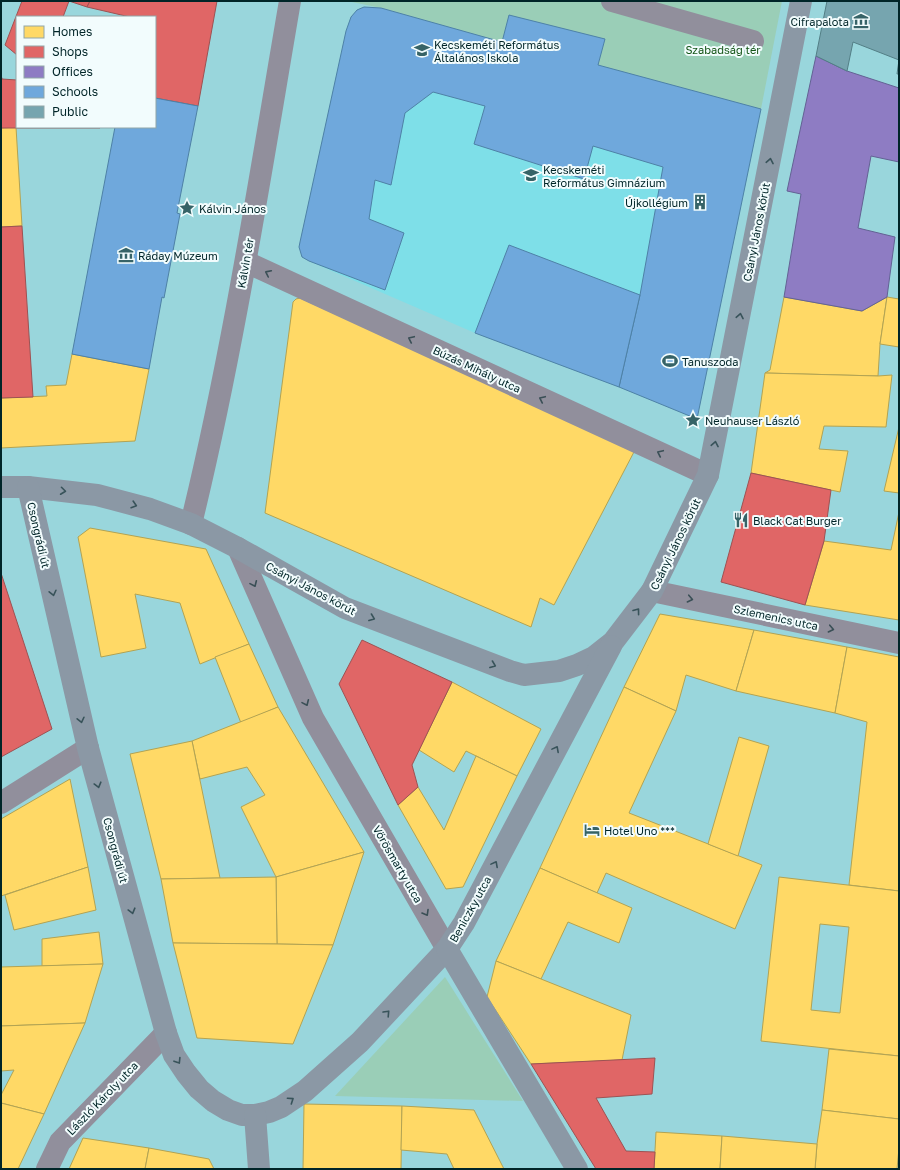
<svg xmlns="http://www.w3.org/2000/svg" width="900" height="1170" font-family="'Golos Text',sans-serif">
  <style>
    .built { fill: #7edfe8 }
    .green { fill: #9aceb7 }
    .homes { fill: #ffd966; stroke: #b2a353; fill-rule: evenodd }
    .shops { fill: #e06666; stroke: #9d5253 }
    .offices { fill: #8e7cc3; stroke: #636294 }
    .schools { fill: #6fa8dc; stroke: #4e81a6 }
    .public { fill: #76a5af; stroke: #537f86 }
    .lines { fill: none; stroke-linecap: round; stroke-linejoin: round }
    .street { stroke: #918f9c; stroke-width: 22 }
    .secondary { stroke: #8b98a5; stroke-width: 22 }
    .oneway { stroke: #38535a }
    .oneway2 { stroke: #3a4f56 }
    .labels { text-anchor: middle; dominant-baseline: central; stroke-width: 4; stroke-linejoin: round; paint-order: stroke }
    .poi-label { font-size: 11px; fill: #002528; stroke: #f2fcfd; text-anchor: start }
    .park-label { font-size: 11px; fill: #155517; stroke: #f2fcfd }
    .street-label { font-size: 11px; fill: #002528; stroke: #f2fcfd }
  </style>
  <rect width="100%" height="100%" fill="#99d6dc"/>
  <!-- built -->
  <polygon class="built" points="364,7 381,8 502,41 509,15 605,39 599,65 761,109 697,419 619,387 475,333 309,261 302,257 299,247 346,31 351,17 357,10"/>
  <!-- green -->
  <g class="green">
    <polygon points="347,1 782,1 761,109 598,65 605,39 509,15 502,42 381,8"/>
    <polygon points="445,977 523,1101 335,1096"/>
  </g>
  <!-- homes -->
  <g class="homes">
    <polygon points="16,127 22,226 1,227 1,128"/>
    <polygon points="784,297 862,311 887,297 880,344 878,376 765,373 770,370"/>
    <polygon points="887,297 899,299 899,347 880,344"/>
    <polygon points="300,298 635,450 554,605 540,598 531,627 265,513 293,302 296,299"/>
    <polygon points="72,354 149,369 135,441 1,448 1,398 47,396 46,386 66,385"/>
    <polygon points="765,373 878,376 892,375 886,427 824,426 819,449 848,451 840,492 751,473"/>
    <polygon points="899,427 899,493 884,491"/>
    <polygon points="899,512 899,620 805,605 824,541 891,550"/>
    <polygon points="90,528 206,549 249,644 200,664 180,603 135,594 146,648 101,657 78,537"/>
    <polygon points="660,614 754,630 736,691 686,675 676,711 624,687"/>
    <polygon points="754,630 847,647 835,713 736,691"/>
    <polygon points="249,644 278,707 241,723 215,657"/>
    <polygon points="847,647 899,657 899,891 849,885 867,722 835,713"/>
    <polygon points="452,682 541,729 517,776 466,751 454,772 419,750"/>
    <polygon points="624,687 676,711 629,813 762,865 735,929 606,873 597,893 540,868"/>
    <polygon points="278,707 364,852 276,877 241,807 265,795 247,767 200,779 192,741"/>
    <polygon points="739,737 769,746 738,856 708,844"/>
    <polygon points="192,741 220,878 161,879 130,754"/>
    <polygon points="476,756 517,776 463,887 446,889 398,805 418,787 444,830"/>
    <polygon points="70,779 88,867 1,896 1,819"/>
    <polygon points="364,852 333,945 277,944 276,877"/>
    <polygon points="88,867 96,910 14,930 5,895"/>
    <polygon points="540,868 632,908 619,943 568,922 541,979 496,961"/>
    <polygon points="276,877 277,944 173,943 161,879"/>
    <path d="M 779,877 L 899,891 L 899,1056 L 761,1041 ZM 820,924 L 849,927 L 840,1013 L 811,1010 Z"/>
    <polygon points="99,932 103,964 42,966 42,939"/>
    <polygon points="173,943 277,944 333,945 293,1044 197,1038"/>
    <polygon points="496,961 631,1015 622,1060 531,1064 487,997"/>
    <polygon points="103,964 85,1023 1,1026 1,967"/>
    <polygon points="85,1023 44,1114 1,1103 1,1095 14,1070 1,1071 1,1026"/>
    <polygon points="829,1049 899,1056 899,1119 822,1110"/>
    <polygon points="1,1103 44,1114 18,1169 1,1169"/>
    <polygon points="304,1104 402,1106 401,1169 303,1169"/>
    <polygon points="402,1106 474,1110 504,1169 454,1169 447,1154 401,1150"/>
    <polygon points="822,1110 899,1119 899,1148 897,1169 815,1169 817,1144"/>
    <polygon points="656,1132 722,1136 720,1169 654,1169"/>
    <polygon points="722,1136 817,1144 815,1169 720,1169"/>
    <polygon points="83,1138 149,1148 145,1169 69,1169"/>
    <polygon points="149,1148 209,1159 214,1169 145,1169"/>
  </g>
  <!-- shops -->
  <g class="shops">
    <polygon points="22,1 69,1 63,17 17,17 17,55 5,45"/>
    <polygon points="69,1 90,1 87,7"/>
    <polygon points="90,1 217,1 198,106 155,98 155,17 130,17 87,7"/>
    <polygon points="1,75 2,79 17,80 17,127 100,127 100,128 1,128"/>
    <polygon points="22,226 33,397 1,398 1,227"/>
    <polygon points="751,473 831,490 824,541 805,605 721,582"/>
    <polygon points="1,573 52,729 1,757"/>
    <polygon points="362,640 452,682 412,765 418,787 398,805 339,684"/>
    <polygon points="655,1058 652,1094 596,1098 626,1151 655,1152 654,1169 596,1169 531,1064"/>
  </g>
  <!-- offices -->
  <polygon class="offices" points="816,56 847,71 899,88 899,162 871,156 858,228 895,237 887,297 862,311 784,297 801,194 787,191"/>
  <!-- schools -->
  <g class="schools">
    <polygon points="364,7 381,8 502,42 509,15 605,39 598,65 761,109 697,419 619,387 640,295 663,167 593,146 584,179 474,144 485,106 433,92 405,113 391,185 375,180 369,219 404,233 385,290 309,261 302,257 299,247 300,242 346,31 351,17 357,10"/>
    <polygon points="155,98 198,106 177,213 180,214 164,298 162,297 149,369 72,354 115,127 155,127"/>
    <polygon points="509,245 640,295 619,387 475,333"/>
  </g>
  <!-- public -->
  <polygon class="public" points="827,1 899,1 899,74 897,74 899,60 853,42 847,71 816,56"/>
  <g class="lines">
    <!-- street -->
    <g class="street">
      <polyline points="612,1 753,41"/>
      <polyline points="246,262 708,475"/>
      <path d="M 191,524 C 233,352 260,176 290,1"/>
      <polyline points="238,548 313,718 447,949"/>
      <polyline points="652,591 899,643"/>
      <polyline points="1,803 88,748"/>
      <polyline points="47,1169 60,1142 166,1033"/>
    </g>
    <!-- secondary -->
    <g class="secondary">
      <polyline points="1,487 28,487 97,495 150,509 191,524 238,548 345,608 510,671 524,675 559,671 577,665 594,657 613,642 652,591 708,475 801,1"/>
      <polyline points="28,487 88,748 166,1033 174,1055 186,1073 199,1089 213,1101 228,1110 242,1115 255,1115 269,1112 281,1107 305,1091 360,1042 447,949 464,923 611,646"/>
      <polyline points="447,949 577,1169"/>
      <polyline points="255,1115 259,1169"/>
    </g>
  </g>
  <!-- one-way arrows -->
  <defs><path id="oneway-chevron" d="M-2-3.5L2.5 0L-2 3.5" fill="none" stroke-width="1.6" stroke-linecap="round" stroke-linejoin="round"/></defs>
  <g class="oneway">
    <use href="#oneway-chevron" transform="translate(770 161) rotate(-79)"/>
    <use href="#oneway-chevron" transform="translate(740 316) rotate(-79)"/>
    <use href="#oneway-chevron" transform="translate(715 444) rotate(-79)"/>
    <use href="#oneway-chevron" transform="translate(63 491) rotate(7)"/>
    <use href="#oneway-chevron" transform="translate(134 505) rotate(17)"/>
    <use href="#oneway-chevron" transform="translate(53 593) rotate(77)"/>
    <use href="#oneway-chevron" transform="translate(637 611) rotate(-53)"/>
    <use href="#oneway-chevron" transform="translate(372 618) rotate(21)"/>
    <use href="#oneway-chevron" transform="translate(493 665) rotate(21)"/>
    <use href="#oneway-chevron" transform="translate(81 720) rotate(77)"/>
    <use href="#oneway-chevron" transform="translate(556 749) rotate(-62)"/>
    <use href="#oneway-chevron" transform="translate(98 785) rotate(75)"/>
    <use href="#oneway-chevron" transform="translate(495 864) rotate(-62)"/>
    <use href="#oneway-chevron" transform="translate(132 911) rotate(75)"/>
    <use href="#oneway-chevron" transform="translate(387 1013) rotate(-47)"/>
    <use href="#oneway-chevron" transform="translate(178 1061) rotate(58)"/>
    <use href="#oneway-chevron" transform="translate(291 1100) rotate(-34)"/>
  </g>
  <g class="oneway2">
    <use href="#oneway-chevron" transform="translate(268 273) rotate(-154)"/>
    <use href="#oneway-chevron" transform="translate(411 339) rotate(-155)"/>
    <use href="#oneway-chevron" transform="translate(542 399) rotate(-155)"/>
    <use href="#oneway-chevron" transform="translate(660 453) rotate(-155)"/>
    <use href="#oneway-chevron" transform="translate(254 584) rotate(66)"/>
    <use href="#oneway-chevron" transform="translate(690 599) rotate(12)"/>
    <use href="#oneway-chevron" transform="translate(831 629) rotate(12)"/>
    <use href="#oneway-chevron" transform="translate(306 703) rotate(66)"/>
    <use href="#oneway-chevron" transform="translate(426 913) rotate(60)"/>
  </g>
  <!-- icons -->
  <defs>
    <symbol id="museum-bare" viewBox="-9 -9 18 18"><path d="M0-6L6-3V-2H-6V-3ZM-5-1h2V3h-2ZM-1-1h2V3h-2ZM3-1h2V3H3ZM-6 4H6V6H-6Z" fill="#366367" stroke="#f2fcfd" stroke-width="2.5" paint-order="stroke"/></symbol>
    <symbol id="school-bare" viewBox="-9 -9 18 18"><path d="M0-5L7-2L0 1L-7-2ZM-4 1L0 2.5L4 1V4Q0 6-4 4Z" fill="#366367" stroke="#f2fcfd" stroke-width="2.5" paint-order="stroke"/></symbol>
    <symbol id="building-bare" viewBox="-9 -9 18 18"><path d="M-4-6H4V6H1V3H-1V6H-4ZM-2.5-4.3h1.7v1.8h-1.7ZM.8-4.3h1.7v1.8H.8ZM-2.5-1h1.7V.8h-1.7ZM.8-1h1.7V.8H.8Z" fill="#366367" stroke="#f2fcfd" stroke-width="2.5" paint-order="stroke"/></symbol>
    <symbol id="sight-bare" viewBox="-9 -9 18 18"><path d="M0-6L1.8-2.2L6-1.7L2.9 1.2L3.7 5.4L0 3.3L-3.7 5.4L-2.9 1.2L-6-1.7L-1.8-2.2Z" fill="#366367" stroke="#f2fcfd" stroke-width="2.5" paint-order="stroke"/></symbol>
    <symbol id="stadium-bare" viewBox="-9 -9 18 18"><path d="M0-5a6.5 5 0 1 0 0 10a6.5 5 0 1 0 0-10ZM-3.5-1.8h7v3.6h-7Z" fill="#366367" stroke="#f2fcfd" stroke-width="2.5" paint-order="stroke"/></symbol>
    <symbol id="restaurant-bare" viewBox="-9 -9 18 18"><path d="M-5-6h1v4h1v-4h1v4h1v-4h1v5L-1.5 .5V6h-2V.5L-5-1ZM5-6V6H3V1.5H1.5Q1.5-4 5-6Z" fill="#366367" stroke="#f2fcfd" stroke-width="2.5" paint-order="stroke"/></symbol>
    <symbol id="hotel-bare" viewBox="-9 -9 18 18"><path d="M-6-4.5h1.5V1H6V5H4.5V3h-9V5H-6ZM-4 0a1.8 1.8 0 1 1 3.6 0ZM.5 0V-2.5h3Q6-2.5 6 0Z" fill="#366367" stroke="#f2fcfd" stroke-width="2.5" paint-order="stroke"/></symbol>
  </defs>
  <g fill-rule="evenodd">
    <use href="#museum-bare" x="850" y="10" width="22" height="22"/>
    <use href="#school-bare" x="411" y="39" width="22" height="22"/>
    <use href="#school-bare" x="520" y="164" width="22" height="22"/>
    <use href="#building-bare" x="689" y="191" width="22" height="22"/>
    <use href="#sight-bare" x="176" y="197" width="22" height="22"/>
    <use href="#museum-bare" x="115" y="244" width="22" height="22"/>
    <use href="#stadium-bare" x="659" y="350" width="22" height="22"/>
    <use href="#sight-bare" x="682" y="409" width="22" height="22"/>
    <use href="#restaurant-bare" x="730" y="509" width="22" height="22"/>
    <use href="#hotel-bare" x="581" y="819" width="22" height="22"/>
  </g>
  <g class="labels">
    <!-- poi labels -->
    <g class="poi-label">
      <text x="849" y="21" text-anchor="end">Cifrapalota</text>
      <text x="434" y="44">Kecskeméti Református<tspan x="434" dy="13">Általános Iskola</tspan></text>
      <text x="543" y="169">Kecskeméti<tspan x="543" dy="13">Református Gimnázium</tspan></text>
      <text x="688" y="202" text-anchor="end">Újkollégium</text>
      <text x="199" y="208">Kálvin János</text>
      <text x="138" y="255">Ráday Múzeum</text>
      <text x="682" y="361">Tanuszoda</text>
      <text x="705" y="420">Neuhauser László</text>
      <text x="753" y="520">Black Cat Burger</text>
      <text x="604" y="830">Hotel Uno ***</text>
    </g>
    <!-- park labels -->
    <g class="park-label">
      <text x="723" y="49">Szabadság tér</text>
    </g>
    <!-- street labels -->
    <g class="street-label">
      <text transform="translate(756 232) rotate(-79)">Csányi János körút</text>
      <text transform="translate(245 263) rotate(-80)">Kálvin tér</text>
      <text transform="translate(477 369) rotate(25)">Búzás Mihály utca</text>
      <text transform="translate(39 535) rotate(77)">Csongrádi út</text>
      <text transform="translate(675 544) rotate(-64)">Csányi János körút</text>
      <text transform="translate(311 588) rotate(28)">Csányi János körút</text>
      <text transform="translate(776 617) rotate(12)">Szlemenics utca</text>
      <text transform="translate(116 850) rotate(75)">Csongrádi út</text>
      <text transform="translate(398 864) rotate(60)">Vörösmarty utca</text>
      <text transform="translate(470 909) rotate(-61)">Beniczky utca</text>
      <text transform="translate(102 1098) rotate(-46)">László Károly utca</text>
    </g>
  </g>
  <!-- border -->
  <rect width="900" height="1170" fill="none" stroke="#002528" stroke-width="4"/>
  <!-- legend -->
  <rect x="16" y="16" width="140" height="112" fill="#f2fcfd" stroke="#91a6a8"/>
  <rect x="24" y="26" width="20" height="12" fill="#ffd966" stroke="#91a6a8"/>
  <text x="52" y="36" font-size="12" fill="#002528">Homes</text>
  <rect x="24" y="46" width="20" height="12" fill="#e06666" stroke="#91a6a8"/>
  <text x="52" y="56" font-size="12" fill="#002528">Shops</text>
  <rect x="24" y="66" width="20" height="12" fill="#8e7cc3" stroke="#91a6a8"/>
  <text x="52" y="76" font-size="12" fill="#002528">Offices</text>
  <rect x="24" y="86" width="20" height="12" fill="#6fa8dc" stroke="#91a6a8"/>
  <text x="52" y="96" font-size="12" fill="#002528">Schools</text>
  <rect x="24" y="106" width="20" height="12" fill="#76a5af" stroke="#91a6a8"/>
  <text x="52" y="116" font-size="12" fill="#002528">Public</text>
</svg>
